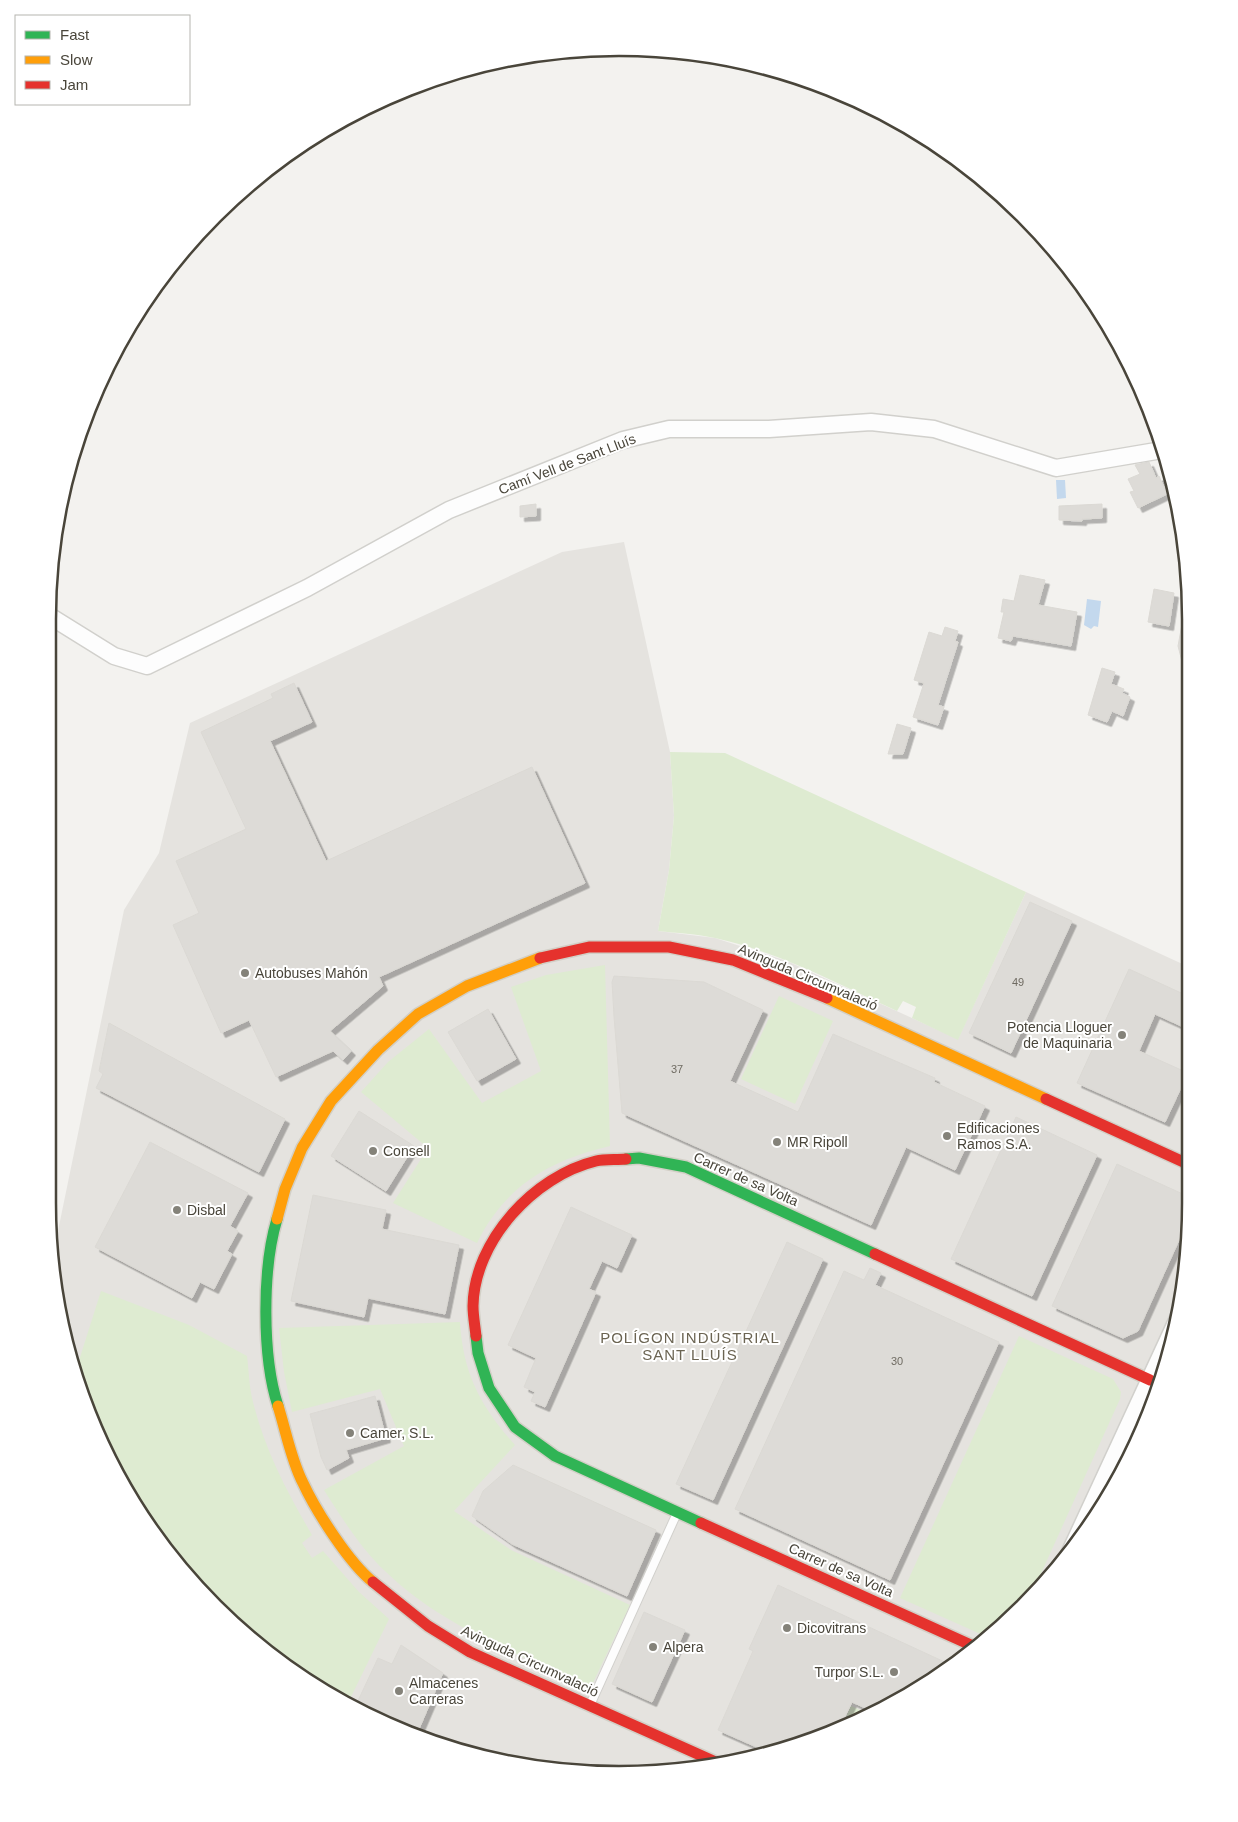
<svg xmlns="http://www.w3.org/2000/svg" width="1238" height="1822" font-family="Helvetica,sans-serif">
  <style>
    .industrial { fill: #e5e3df }
    .green { fill: #deebd1 }
    .water { fill: #c3d8ed }
    .building { fill: #dddbd7; stroke: #dbd9d4; filter: url(#shadow) }
    .lines { fill: none; stroke-linecap: round; stroke-linejoin: round }
    .lane-casing { stroke: #d1d0cc; stroke-width: 10 }
    .street-casing { stroke: #d1d0cc; stroke-width: 19 }
    .fast-casing { stroke: #d2cfc6; stroke-width: 14 }
    .slow-casing { stroke: #d2cfc6; stroke-width: 14 }
    .jam-casing { stroke: #d2cfc6; stroke-width: 14 }
    .lane { stroke: #fdfdfd; stroke-width: 8 }
    .street { stroke: #fdfdfd; stroke-width: 16 }
    .fast { stroke: #30b455; stroke-width: 11 }
    .slow { stroke: #ff9f0a; stroke-width: 11 }
    .jam { stroke: #e5322d; stroke-width: 11 }
    .poi-dot { fill: #848279; stroke: #fff; stroke-width: 2 }
    .labels { text-anchor: middle; dominant-baseline: central; stroke-width: 4; stroke-linejoin: round; paint-order: stroke }
    .number-label { font-size: 11px; fill: #6f6b62 }
    .street-label { font-size: 14px; fill: #49453a; stroke: #fff }
    .poi-label { font-size: 14px; fill: #49453a; stroke: #fff; text-anchor: start }
    .neighbourhood-label { font-size: 15px; letter-spacing: 1px; fill: #6b6452; stroke: #fff }
    .rim { fill: none; stroke: #49453a; stroke-width: 2.5 }
  </style>
  <defs>
    <filter id="shadow"><feDropShadow dx="4.5" dy="4.5" stdDeviation="0" flood-color="#0004"/></filter>
  </defs>
  <rect width="100%" height="100%" fill="#f3f2ef"/>
  <!-- industrial -->
  <polygon class="industrial" points="624,542 670,752 674,816 669,870 658,931 715,938 787,961 958,1039 1026,892 1189,967 1190,965 1190,1203 1180,1314 1131,1456 1073,1551 1023,1607 905,1698 803,1744 731,1763 581,1773 471,1755 401,1731 271,1656 215,1607 144,1521 78,1386 52,1278 52,1260 124,910 159,853 190,723 562,552"/>
  <!-- green -->
  <g class="green">
    <path d="M 670,752 L 725,753 L 1026,892 L 958,1040 L 912,1018 L 916,1007 L 903,1001 L 897,1011 C 838,984 779,952 715,938 C 697,934 677,933 658,931 L 669,870 L 674,816 Z"/>
    <path d="M 605,965 L 610,1146 C 550,1160 505,1186 477,1243 L 393,1203 L 428,1148 L 361,1092 L 388,1062 L 429,1029 L 482,1103 L 541,1071 L 511,987 L 546,975 Z"/>
    <polygon points="779,996 833,1021 795,1104 741,1079"/>
    <path d="M 101,1291 L 189,1325 L 247,1356 C 249,1371 249,1387 253,1402 C 265,1450 287,1492 312,1535 L 302,1543 L 312,1558 L 323,1551 L 359,1592 L 389,1619 L 349,1701 L 271,1656 L 215,1607 L 144,1521 L 78,1386 L 75,1373 Z"/>
    <path d="M 460,1322 C 463,1374 481,1407 515,1445 L 454,1511 L 511,1550 L 630,1605 L 591,1687 C 520,1655 443,1627 386,1572 C 361,1549 342,1518 324,1490 L 404,1446 L 380,1389 L 292,1412 L 284,1372 L 279,1328 Z"/>
    <polygon points="1019,1336 1113,1379 1121,1392 1120,1399 1029,1600 985,1636 900,1598"/>
    <polygon points="851,1706 869,1714 842,1726"/>
  </g>
  <!-- water -->
  <g class="water">
    <polygon points="1056,480 1065,480 1066,498 1057,499"/>
    <polygon points="1087,599 1101,601 1098,627 1094,626 1091,629 1084,625"/>
  </g>
  <!-- building -->
  <g class="building">
    <polygon points="1149,462 1156,478 1159,476 1167,494 1138,508 1130,492 1134,491 1128,479 1140,474 1135,465"/>
    <polygon points="536,504 536,516 520,517 520,506"/>
    <polygon points="1102,504 1102,518 1082,519 1082,521 1059,520 1059,506"/>
    <polygon points="1020,575 1045,580 1038,605 1077,612 1071,646 1013,636 1011,641 998,638 1004,612 1001,612 1003,599 1014,601"/>
    <polygon points="1154,589 1174,593 1169,626 1148,622"/>
    <polygon points="1184,613 1190,614 1190,677 1186,677 1178,646"/>
    <polygon points="945,627 958,631 955,641 958,642 938,705 944,707 938,725 913,717 924,683 914,680 929,632 942,636"/>
    <polygon points="1102,668 1115,672 1111,684 1124,689 1122,693 1130,697 1123,716 1112,711 1107,722 1088,715"/>
    <polygon points="294,683 312,722 270,741 326,861 532,767 585,883 379,977 383,986 330,1031 351,1051 343,1060 333,1051 276,1077 249,1020 221,1033 173,925 199,913 176,861 246,829 201,732 273,698 271,694"/>
    <polygon points="897,724 911,728 903,754 888,754"/>
    <polygon points="1030,902 1072,921 1011,1053 969,1033"/>
    <polygon points="1129,969 1190,997 1190,1030 1155,1014 1139,1051 1188,1073 1165,1122 1077,1083"/>
    <polygon points="614,976 704,982 763,1010 730,1081 798,1112 833,1034 935,1078 934,1082 985,1106 955,1170 906,1147 871,1225 622,1113 614,1017 612,982"/>
    <polygon points="488,1009 516,1059 477,1081 448,1032"/>
    <polygon points="109,1023 285,1119 259,1172 96,1088 103,1074 99,1071"/>
    <polygon points="359,1111 414,1146 386,1191 331,1156"/>
    <polygon points="1016,1117 1097,1155 1032,1296 951,1259"/>
    <polygon points="150,1142 248,1193 230,1226 238,1231 227,1251 232,1254 214,1289 200,1282 192,1298 95,1247"/>
    <polygon points="1117,1164 1185,1195 1190,1207 1189,1218 1138,1331 1123,1338 1052,1306"/>
    <polygon points="313,1195 386,1210 382,1229 459,1245 445,1314 368,1298 364,1317 291,1301"/>
    <polygon points="571,1207 632,1235 617,1268 602,1261 589,1289 596,1292 545,1407 531,1401 535,1392 524,1387 536,1358 508,1345"/>
    <polygon points="787,1242 823,1259 713,1500 676,1484"/>
    <polygon points="870,1268 881,1273 875,1285 999,1342 890,1580 735,1509 844,1271 864,1280"/>
    <polygon points="375,1396 386,1438 346,1450 349,1458 327,1470 321,1457 310,1414"/>
    <polygon points="513,1465 656,1530 627,1596 512,1544 472,1516 483,1491"/>
    <polygon points="778,1585 882,1633 949,1664 904,1698 874,1712 852,1702 840,1727 803,1744 770,1753 718,1730 753,1651 749,1649"/>
    <polygon points="644,1612 685,1630 652,1702 612,1684"/>
    <polygon points="401,1645 443,1673 416,1736 401,1731 356,1705 378,1658 392,1664"/>
  </g>
  <g class="lines">
    <defs>
      <polyline id="lane" points="591,1703 677,1513"/>
      <g id="street">
        <polyline points="48,615 114,656 147,666 307,588 449,510 623,440 669,429 769,429 871,422 934,429 1056,468 1162,450"/>
        <polyline points="1069,1554 1180,1314"/>
      </g>
      <g id="fast">
        <polyline points="626,1159 639,1158 686,1167 875,1254"/>
        <path d="M 277,1219 C 262,1269 262,1357 278,1406"/>
        <polyline points="476,1336 478,1353 489,1388 515,1427 555,1456 701,1523"/>
      </g>
      <g id="slow">
        <polyline points="827,998 1046,1099"/>
        <polyline points="277,1219 285,1189 302,1148 331,1101 378,1050 418,1014 467,986 540,958"/>
        <path d="M 278,1406 C 286,1431 291,1460 303,1483 C 316,1511 349,1563 373,1582"/>
      </g>
      <g id="jam">
        <polyline points="540,958 589,947 669,947 733,960 827,998"/>
        <polyline points="1046,1099 1190,1165"/>
        <polyline points="875,1254 1150,1380"/>
        <path d="M 476,1336 C 475,1326 473,1316 473,1306 C 474,1241 534,1176 596,1161 C 605,1159 616,1160 626,1159"/>
        <polyline points="701,1523 973,1646"/>
        <polyline points="373,1582 428,1626 470,1652 720,1764"/>
      </g>
    </defs>
    <!-- lane casing -->
    <use href="#lane" class="lane-casing"/>
    <!-- street casing -->
    <use href="#street" class="street-casing"/>
    <!-- fast casing -->
    <use href="#fast" class="fast-casing"/>
    <!-- slow casing -->
    <use href="#slow" class="slow-casing"/>
    <!-- jam casing -->
    <use href="#jam" class="jam-casing"/>
    <!-- lane -->
    <use href="#lane" class="lane"/>
    <!-- street -->
    <use href="#street" class="street"/>
    <!-- fast -->
    <use href="#fast" class="fast"/>
    <!-- slow -->
    <use href="#slow" class="slow"/>
    <!-- jam -->
    <use href="#jam" class="jam"/>
  </g>
  <!-- markers -->
  <g class="poi-dot">
    <circle cx="245" cy="973" r="5"/>
    <circle cx="1122" cy="1035" r="5"/>
    <circle cx="947" cy="1136" r="5"/>
    <circle cx="777" cy="1142" r="5"/>
    <circle cx="373" cy="1151" r="5"/>
    <circle cx="177" cy="1210" r="5"/>
    <circle cx="350" cy="1433" r="5"/>
    <circle cx="787" cy="1628" r="5"/>
    <circle cx="653" cy="1647" r="5"/>
    <circle cx="894" cy="1672" r="5"/>
    <circle cx="399" cy="1691" r="5"/>
  </g>
  <g class="labels">
    <!-- number labels -->
    <g class="number-label">
      <text x="1018" y="982">49</text>
      <text x="677" y="1069">37</text>
      <text x="897" y="1361">30</text>
    </g>
    <!-- street labels -->
    <g class="street-label">
      <text transform="translate(567 464) rotate(-21)">Camí Vell de Sant Lluís</text>
      <text transform="translate(808 977) rotate(23)">Avinguda Circumvalació</text>
      <text transform="translate(746 1179) rotate(24)">Carrer de sa Volta</text>
      <text transform="translate(841 1570) rotate(24)">Carrer de sa Volta</text>
      <text transform="translate(530 1661) rotate(25)">Avinguda Circumvalació</text>
    </g>
    <!-- poi labels -->
    <g class="poi-label">
      <text x="255" y="973">Autobuses Mahón</text>
      <text x="1112" y="1027" text-anchor="end">Potencia Lloguer<tspan x="1112" dy="16">de Maquinaria</tspan></text>
      <text x="957" y="1128">Edificaciones<tspan x="957" dy="16">Ramos S.A.</tspan></text>
      <text x="787" y="1142">MR Ripoll</text>
      <text x="383" y="1151">Consell</text>
      <text x="187" y="1210">Disbal</text>
      <text x="360" y="1433">Camer, S.L.</text>
      <text x="797" y="1628">Dicovitrans</text>
      <text x="663" y="1647">Alpera</text>
      <text x="884" y="1672" text-anchor="end">Turpor S.L.</text>
      <text x="409" y="1683">Almacenes<tspan x="409" dy="16">Carreras</tspan></text>
    </g>
    <!-- neighbourhood labels -->
    <g class="neighbourhood-label">
      <text x="690" y="1337">POLÍGON INDÚSTRIAL<tspan x="690" dy="17">SANT LLUÍS</tspan></text>
    </g>
  </g>
  <!-- crop -->
  <path d="M0 0H1238V1822H0ZM619 56H619A563 563 0 0 1 1182 619V1203A563 563 0 0 1 619 1766H619A563 563 0 0 1 56 1203V619A563 563 0 0 1 619 56Z" fill="#fff" fill-rule="evenodd"/>
  <path class="rim" d="M619 56H619A563 563 0 0 1 1182 619V1203A563 563 0 0 1 619 1766H619A563 563 0 0 1 56 1203V619A563 563 0 0 1 619 56Z"/>
  <!-- legend -->
  <rect x="15" y="15" width="175" height="90" fill="#ffffff" stroke="#b6b5b0"/>
  <rect x="25" y="31" width="25" height="8" fill="#30b455" stroke="#b6b5b0"/>
  <text x="60" y="40" font-size="15" fill="#49453a">Fast</text>
  <rect x="25" y="56" width="25" height="8" fill="#ff9f0a" stroke="#b6b5b0"/>
  <text x="60" y="65" font-size="15" fill="#49453a">Slow</text>
  <rect x="25" y="81" width="25" height="8" fill="#e5322d" stroke="#b6b5b0"/>
  <text x="60" y="90" font-size="15" fill="#49453a">Jam</text>
</svg>
